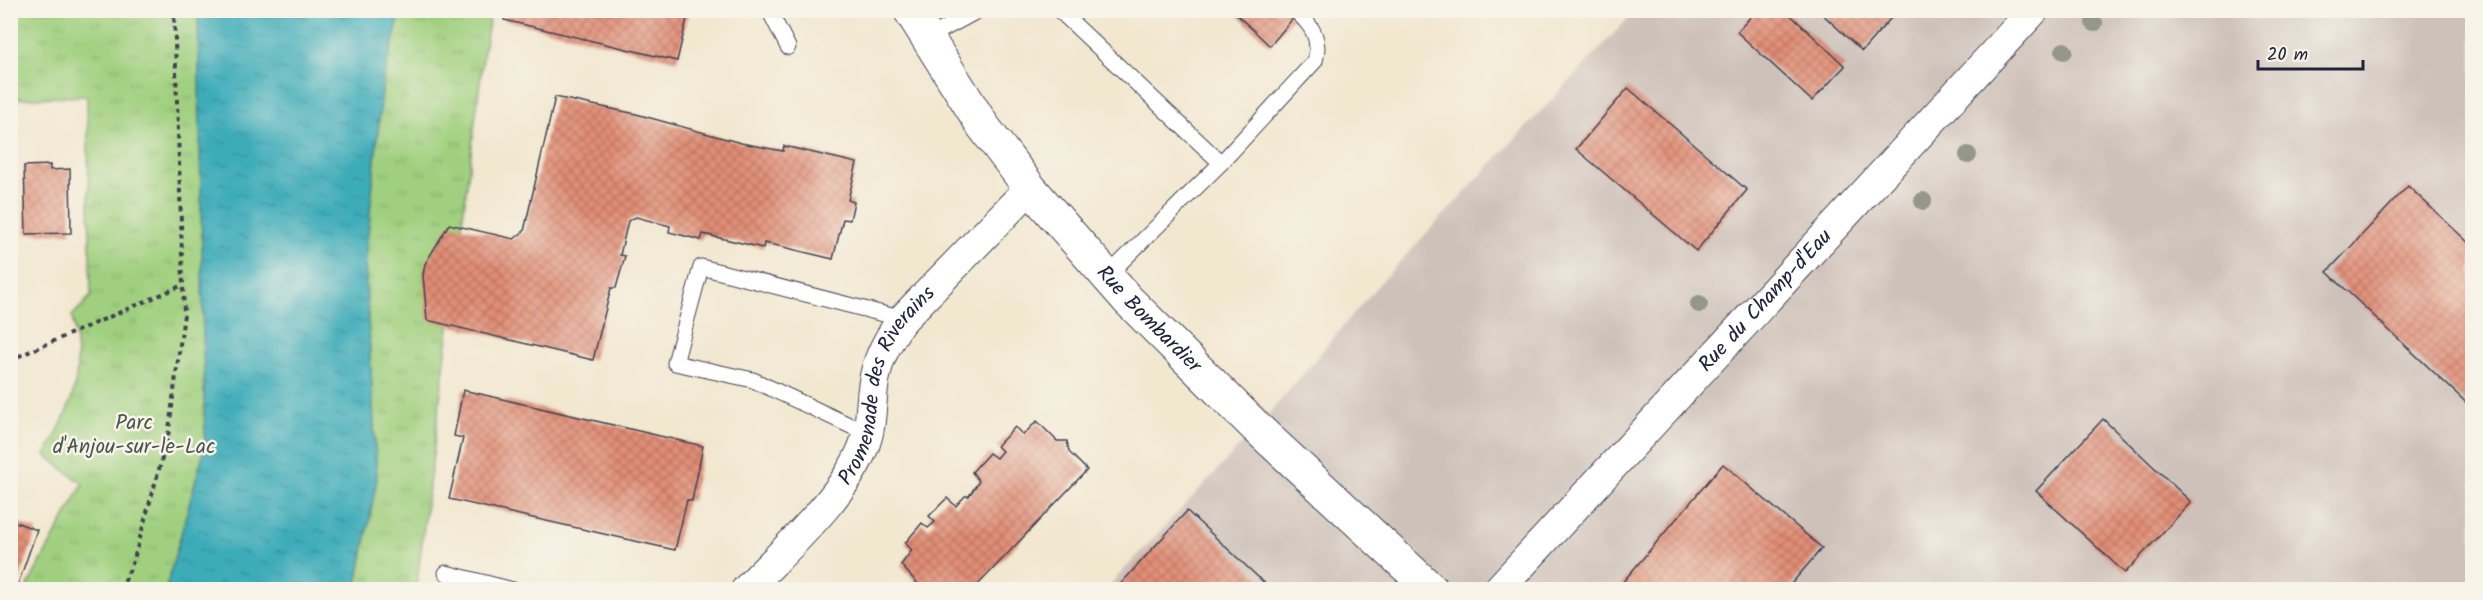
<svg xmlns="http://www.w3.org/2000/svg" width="2483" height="600" font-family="Kalam,sans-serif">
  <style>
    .industrial { fill: #cec1ba }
    .park { fill: url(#park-tufts); stroke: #61795d; stroke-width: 1.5 }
    .water { fill: url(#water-ripples); stroke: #2f677a; stroke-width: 1.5 }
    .building { fill: url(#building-cross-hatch) }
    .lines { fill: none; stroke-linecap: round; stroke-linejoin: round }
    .service-casing { stroke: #414051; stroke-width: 17 }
    .minor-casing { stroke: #414051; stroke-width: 32 }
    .tertiary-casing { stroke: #414051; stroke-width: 35 }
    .path { stroke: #414051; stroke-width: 4; stroke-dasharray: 4.5 4.5; stroke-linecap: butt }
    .service { stroke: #fff; stroke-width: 15 }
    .minor { stroke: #fff; stroke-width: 30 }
    .tertiary { stroke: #fff; stroke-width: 33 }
    .tree { fill: #949789 }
    .labels { text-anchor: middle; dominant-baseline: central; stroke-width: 5; stroke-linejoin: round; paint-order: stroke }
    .street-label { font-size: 21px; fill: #22223b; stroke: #f7f3e8 }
    .park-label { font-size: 21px; fill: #48564f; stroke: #f7f3e8 }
  </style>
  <defs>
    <pattern id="park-tufts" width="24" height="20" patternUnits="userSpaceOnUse" patternTransform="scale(1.5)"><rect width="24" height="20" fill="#a0d07f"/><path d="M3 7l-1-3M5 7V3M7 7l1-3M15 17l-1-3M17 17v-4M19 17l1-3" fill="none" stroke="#8ab26f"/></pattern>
    <pattern id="water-ripples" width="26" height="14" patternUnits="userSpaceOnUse" patternTransform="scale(1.5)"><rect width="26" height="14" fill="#3cacb9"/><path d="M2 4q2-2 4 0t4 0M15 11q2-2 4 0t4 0" fill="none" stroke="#328c98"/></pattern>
    <pattern id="building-cross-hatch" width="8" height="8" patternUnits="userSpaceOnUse" patternTransform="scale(1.5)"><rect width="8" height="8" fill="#e28e76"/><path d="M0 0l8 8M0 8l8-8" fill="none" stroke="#b77462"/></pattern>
  </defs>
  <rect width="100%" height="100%" fill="#f7f3e8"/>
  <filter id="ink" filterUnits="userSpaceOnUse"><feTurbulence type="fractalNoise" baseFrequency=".0167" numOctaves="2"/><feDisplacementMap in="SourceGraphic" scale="12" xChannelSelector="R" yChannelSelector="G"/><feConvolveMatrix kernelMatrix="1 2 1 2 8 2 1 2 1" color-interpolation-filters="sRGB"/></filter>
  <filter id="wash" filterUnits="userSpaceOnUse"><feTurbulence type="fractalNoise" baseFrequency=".008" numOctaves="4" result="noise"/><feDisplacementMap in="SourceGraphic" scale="24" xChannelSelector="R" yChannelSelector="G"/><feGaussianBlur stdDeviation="1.35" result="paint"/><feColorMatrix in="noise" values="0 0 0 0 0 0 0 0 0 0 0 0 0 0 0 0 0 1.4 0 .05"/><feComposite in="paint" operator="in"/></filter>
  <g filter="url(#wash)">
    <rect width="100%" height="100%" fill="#f2e7cf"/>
    <!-- industrial -->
    <polygon class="industrial" points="1635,11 2472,11 2472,589 1105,590 1257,428 1379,284"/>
    <!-- park -->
    <g class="park">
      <path d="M 10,11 L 198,11 L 205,447 L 166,589 L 26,589 L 83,484 L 45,455 C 75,403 84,375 72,316 L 91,296 L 87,96 L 11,99 Z"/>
      <polygon points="401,11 491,11 484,50 416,589 356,590 377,479 365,263 383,80"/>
    </g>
    <!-- water -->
    <polygon class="water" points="198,11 401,11 383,80 365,263 377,479 356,589 166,589 205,447"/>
    <g id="blocks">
      <!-- building -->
      <g class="building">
        <polygon points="506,10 689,10 677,61 504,20"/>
        <polygon points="1232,10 1300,10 1270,46"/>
        <polygon points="1757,10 1785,10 1845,66 1812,101 1737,32"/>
        <polygon points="1818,10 1898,10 1862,51"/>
        <polygon points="1628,88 1747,190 1696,251 1576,149"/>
        <polygon points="555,97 636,114 741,143 783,151 784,146 857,163 848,200 854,202 850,220 843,219 833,259 779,246 764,243 763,248 703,234 701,240 669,232 670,226 636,217 628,221 620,255 625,256 616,288 611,288 593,360 427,320 423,275 425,264 449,224 514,239 524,231"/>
        <polygon points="50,165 50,170 70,169 71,233 26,234 24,166"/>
        <polygon points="10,184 17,219 10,219"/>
        <polygon points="2408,186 2472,246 2472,408 2327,272"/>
        <polygon points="463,390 703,446 692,501 687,500 675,550 449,499 463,438 454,436"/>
        <polygon points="2103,419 2191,502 2125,573 2036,491"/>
        <polygon points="1037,421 1057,441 1067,441 1069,452 1087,470 973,590 920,590 920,586 901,565 912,550 905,543 922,523 928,528 935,522 929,516 947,498 956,506 965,496 969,496 979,481 972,472 989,453 996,458 1002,451 997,446 1015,427 1023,435"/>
        <polygon points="1723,464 1822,548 1786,590 1616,590"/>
        <polygon points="1187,511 1272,590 1115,590"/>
        <polygon points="10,520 37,530 16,590 10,589"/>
      </g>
    </g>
  </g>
  <g filter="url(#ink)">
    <use href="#blocks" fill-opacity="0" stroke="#414051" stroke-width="1.5"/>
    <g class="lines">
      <defs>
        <g id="service">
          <polyline points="769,10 788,47"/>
          <polyline points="1059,10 1221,163 1107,276"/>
          <polyline points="927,38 979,10"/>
          <path d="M 1221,163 L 1315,61 C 1321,40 1313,27 1298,13"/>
          <polyline points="868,434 753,380 675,363 701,267 903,319"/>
          <polyline points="446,573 513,590"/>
        </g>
        <g id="minor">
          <path id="s1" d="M 746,590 C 784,550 843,498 863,448 C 874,423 869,397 876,372 C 880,354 890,338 900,322 L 1030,188"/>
          <path id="s2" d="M 1498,590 L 2034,10"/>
        </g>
        <g id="tertiary">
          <path id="s3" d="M 910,10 L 983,126 L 1030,188 L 1127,299 L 1257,428 L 1432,590"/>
        </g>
      </defs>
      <!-- service casing -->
      <use href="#service" class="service-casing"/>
      <!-- minor casing -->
      <use href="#minor" class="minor-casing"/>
      <!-- tertiary casing -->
      <use href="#tertiary" class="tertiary-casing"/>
      <!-- path -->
      <g class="path">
        <polyline points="10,360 183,285"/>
        <polyline points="121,590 134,559 168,437 184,314 174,10"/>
      </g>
      <!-- service -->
      <use href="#service" class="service"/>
      <!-- minor -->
      <use href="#minor" class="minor"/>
      <!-- tertiary -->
      <use href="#tertiary" class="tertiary"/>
    </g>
    <!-- trees -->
    <g class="tree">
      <circle cx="2094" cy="23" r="9"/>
      <circle cx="2064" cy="51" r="9"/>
      <circle cx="1968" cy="155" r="9"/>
      <circle cx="1923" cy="201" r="9"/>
      <circle cx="1699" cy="304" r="9"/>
    </g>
  </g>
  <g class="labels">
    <!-- street labels -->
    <g class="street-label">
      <text stroke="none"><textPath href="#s2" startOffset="394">Rue du Champ-d'Eau</textPath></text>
      <text stroke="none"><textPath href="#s3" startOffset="392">Rue Bombardier</textPath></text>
      <text stroke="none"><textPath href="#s1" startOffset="254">Promenade des Riverains</textPath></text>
    </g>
    <!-- park labels -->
    <g class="park-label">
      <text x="134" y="423">Parc<tspan x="134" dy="24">d'Anjou-sur-le-Lac</tspan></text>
    </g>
  </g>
  <!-- margin -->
  <rect width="2483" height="600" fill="none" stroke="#f7f3e8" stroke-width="36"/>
  <!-- scale -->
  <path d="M2258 60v9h105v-9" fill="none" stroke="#22223b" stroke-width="3"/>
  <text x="2267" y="60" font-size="18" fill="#22223b" stroke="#f7f3e8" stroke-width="4.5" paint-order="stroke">20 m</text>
</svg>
